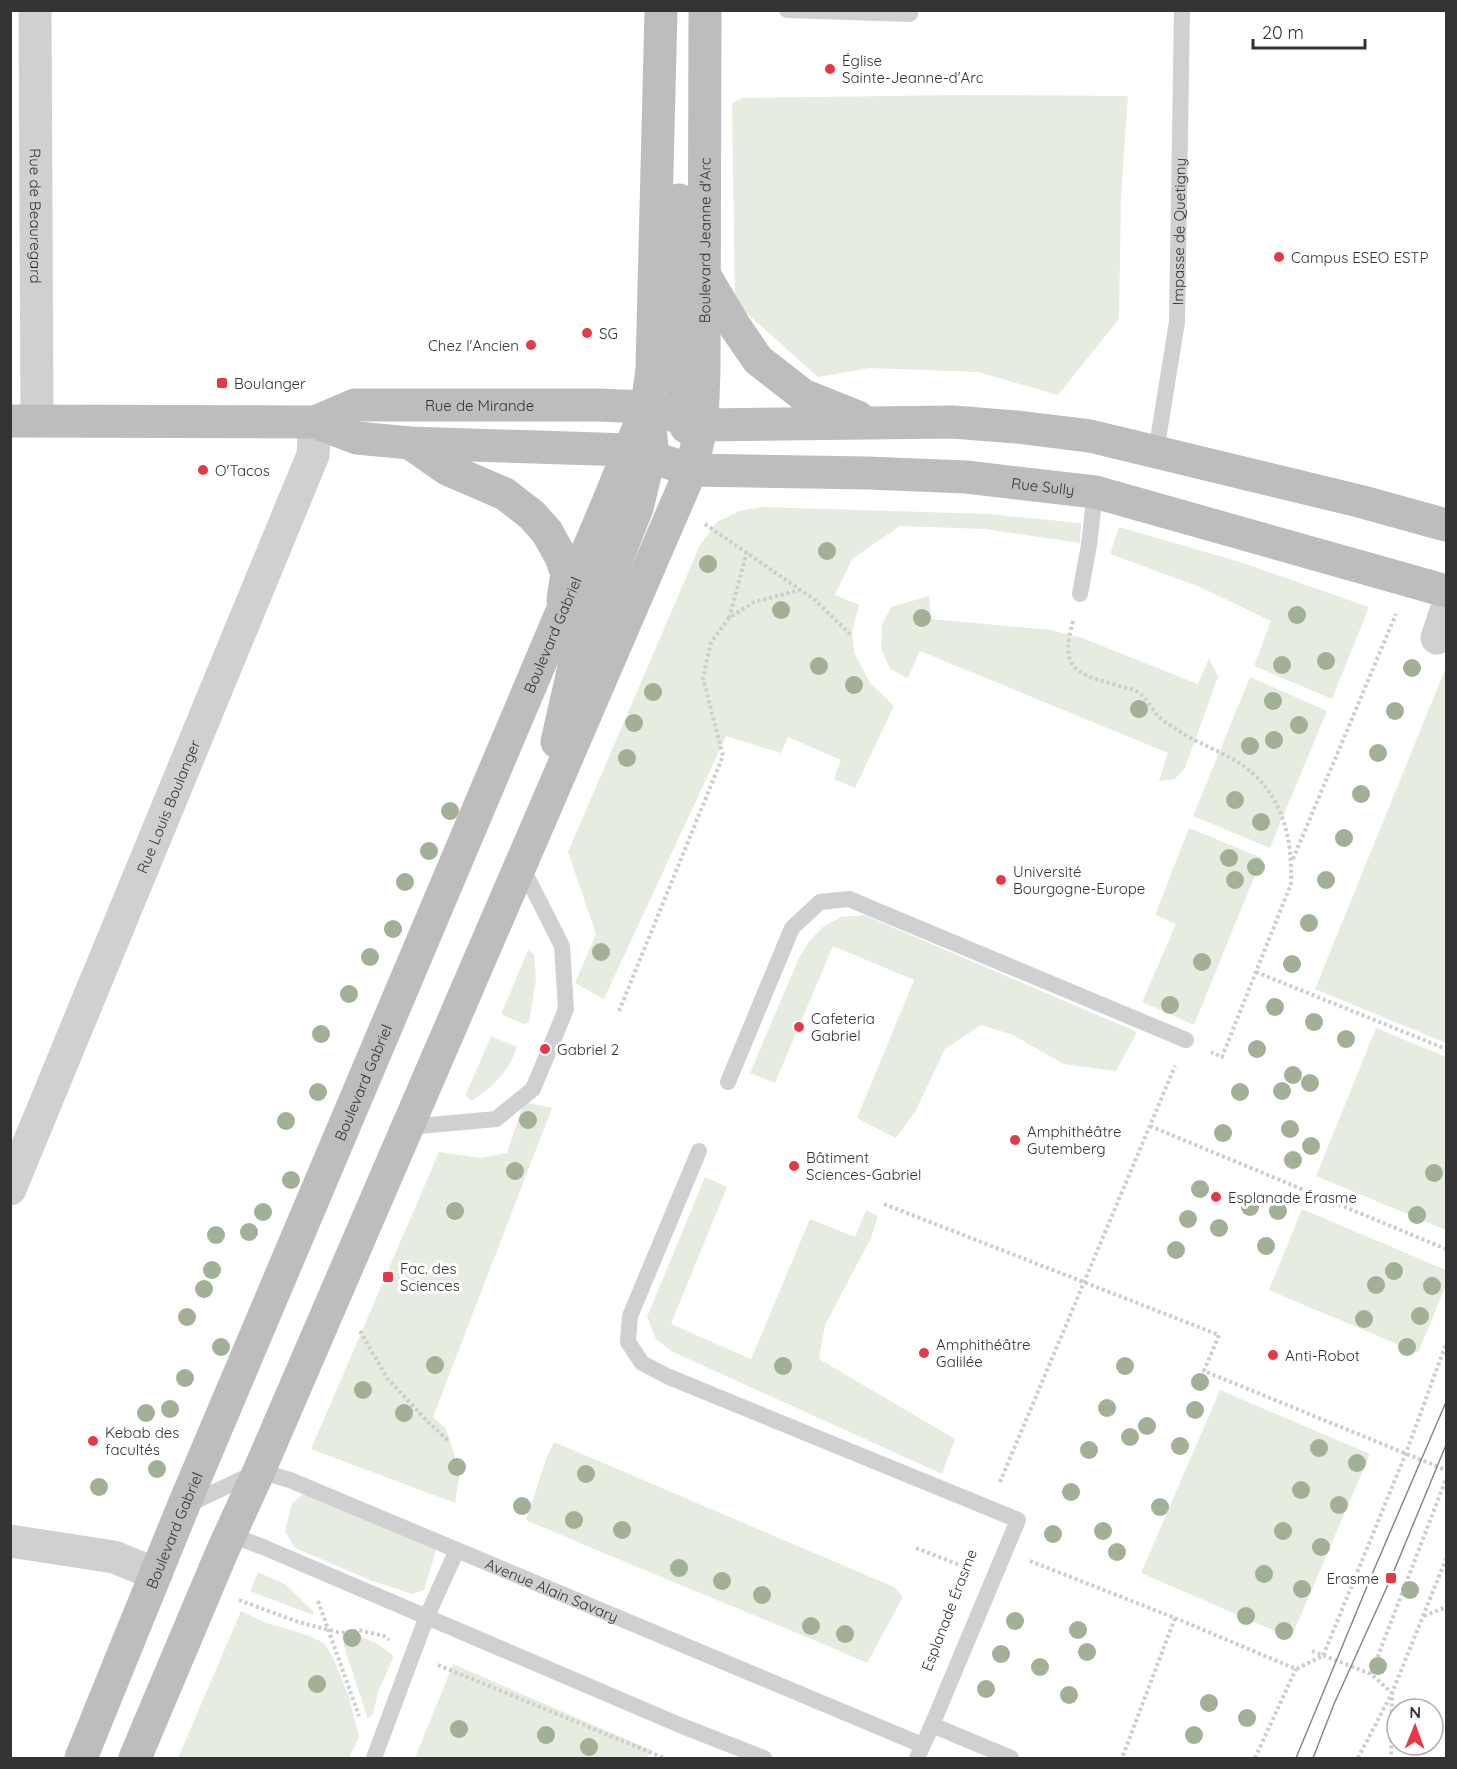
<svg xmlns="http://www.w3.org/2000/svg" width="1457" height="1769" font-family="Quicksand,sans-serif">
  <style>
    .green { fill: #e6ecdf }
    .lines { fill: none; stroke-linecap: round; stroke-linejoin: round }
    .path { stroke: #cdcdcd; stroke-width: 4; stroke-dasharray: 3 3; stroke-linecap: butt }
    .lane { stroke: #d0d0d0; stroke-width: 16 }
    .street { stroke: #d0d0d0; stroke-width: 33 }
    .secondary { stroke: #bdbdbd; stroke-width: 33 }
    .tram { stroke: #888; stroke-width: 1.5 }
    .tree { fill: #a2b095 }
    .poi-dot { fill: #e63946; stroke: #fff; stroke-width: 2 }
    .labels { text-anchor: middle; dominant-baseline: central; stroke-width: 6; stroke-linejoin: round; paint-order: stroke }
    .poi-label { font-size: 15px; fill: #333; stroke: #fff; text-anchor: start }
    .street-label { font-size: 15px; fill: #333; stroke: #fff }
  </style>
  <rect width="100%" height="100%" fill="#fff"/>
  <!-- green -->
  <g class="green">
    <polygon points="961,95 1128,96 1121,194 1119,319 1058,395 978,372 869,368 818,377 735,303 732,103 743,98"/>
    <polygon points="762,507 988,514 1081,523 1080,543 985,529 900,526 852,559 835,595 859,605 852,632 854,652 870,683 894,706 855,788 834,779 841,760 788,737 781,753 726,736 604,999 575,983 596,934 568,852 700,545 717,522 739,511"/>
    <polygon points="1119,527 1240,562 1369,607 1332,699 1254,666 1271,621 1200,587 1110,554"/>
    <polygon points="929,596 931,619 1051,630 1082,638 1198,684 1209,658 1218,677 1185,768 1175,779 1159,781 1168,753 920,651 908,678 890,669 881,648 882,625 891,607"/>
    <polygon points="1446,667 1446,1043 1315,989"/>
    <polygon points="1250,677 1327,711 1270,848 1193,816"/>
    <polygon points="1189,828 1262,858 1194,1025 1142,1002 1176,924 1155,915"/>
    <polygon points="864,915 1137,1032 1116,1071 1064,1064 1013,1035 981,1025 945,1049 915,1112 896,1138 857,1118 914,980 833,946 775,1083 750,1073 799,958 810,940 823,927 841,917"/>
    <polygon points="528,950 534,954 536,979 529,1022 524,1024 503,1015 502,1012"/>
    <polygon points="1376,1028 1446,1057 1446,1230 1316,1176"/>
    <path d="M 491,1036 L 517,1047 C 509,1072 494,1085 473,1100 L 468,1099 L 466,1094 Z"/>
    <polygon points="524,1102 552,1108 433,1417 446,1429 460,1473 455,1503 311,1449 439,1152 481,1158 507,1153"/>
    <polygon points="705,1177 727,1187 671,1324 751,1359 810,1219 855,1237 866,1210 878,1216 871,1238 825,1325 819,1359 955,1439 942,1474 671,1351 656,1339 647,1317"/>
    <polygon points="1302,1209 1446,1270 1446,1285 1418,1353 1269,1290"/>
    <polygon points="1220,1390 1370,1454 1291,1638 1141,1573"/>
    <path d="M 554,1442 L 894,1587 L 903,1597 L 867,1663 C 754,1614 639,1569 526,1520 L 547,1457 Z"/>
    <polygon points="305,1493 438,1544 424,1590 412,1594 370,1580 295,1548 285,1531 292,1503"/>
    <polygon points="258,1572 286,1585 313,1611 313,1615 250,1591"/>
    <polygon points="241,1611 264,1622 307,1635 324,1643 333,1657 349,1697 359,1737 349,1758 178,1758"/>
    <polygon points="357,1635 376,1643 394,1656 378,1692 373,1714 368,1719 344,1647 344,1637"/>
    <polygon points="453,1664 651,1750 647,1758 415,1758"/>
  </g>
  <g class="lines">
    <!-- path -->
    <g class="path">
      <polyline points="705,524 815,600 852,636"/>
      <polyline points="729,618 747,552"/>
      <path d="M 1073,621 C 1061,665 1071,673 1113,684 C 1122,687 1132,688 1139,693 C 1148,699 1153,711 1160,718 C 1166,723 1173,727 1179,731 C 1197,743 1218,750 1236,761 C 1281,788 1293,836 1291,884 L 1222,1057 L 1211,1052"/>
      <polyline points="1293,859 1396,614"/>
      <polyline points="1256,972 1446,1049"/>
      <polyline points="619,1011 723,756 703,678 711,642 729,618 754,602 800,590"/>
      <polyline points="1150,1126 1446,1249"/>
      <polyline points="884,1204 1219,1335 1204,1371 1446,1470"/>
      <polyline points="360,1331 387,1378 429,1423 450,1442"/>
      <polyline points="1000,1482 1175,1066"/>
      <polyline points="916,1548 965,1567"/>
      <polyline points="1030,1561 1175,1618 1122,1758"/>
      <polyline points="239,1600 298,1622 341,1633 359,1630 384,1636 389,1640"/>
      <polyline points="318,1601 359,1716"/>
      <polyline points="1424,1616 1446,1607"/>
      <polyline points="1175,1618 1296,1669 1323,1656 1406,1453 1446,1344"/>
      <polyline points="1312,1651 1371,1674 1392,1693 1391,1758"/>
      <polyline points="438,1665 664,1758"/>
      <polyline points="1371,1674 1446,1479"/>
      <polyline points="1255,1758 1296,1669"/>
      <polyline points="1358,1758 1392,1693 1446,1559"/>
    </g>
    <!-- lane -->
    <g class="lane">
      <polyline points="787,10 910,14 910,10"/>
      <path id="s1" d="M 1156,452 L 1177,322 L 1182,10"/>
      <polyline points="1080,594 1089,545 1095,492"/>
      <polyline points="728,1082 792,928 820,902 849,899 1186,1040"/>
      <polyline points="408,1127 496,1119 533,1089 566,1009 562,946 521,865"/>
      <polyline points="699,1151 630,1316 628,1342 642,1363 669,1377 1018,1520 932,1725"/>
      <path id="s2" d="M 187,1505 L 259,1471 L 290,1480 L 922,1745"/>
      <polyline points="231,1535 263,1547 682,1726 764,1758"/>
      <polyline points="374,1758 427,1616 457,1550"/>
      <polyline points="917,1758 932,1725 1011,1758"/>
    </g>
    <!-- street -->
    <g class="street">
      <path id="s3" d="M 35,10 L 37,420"/>
      <polyline points="1437,638 1446,611"/>
      <path id="s4" d="M 10,1189 L 313,455 L 315,422"/>
      <polyline points="10,1541 114,1557 156,1574"/>
    </g>
    <!-- secondary -->
    <g class="secondary">
      <polyline points="679,200 679,369 686,427"/>
      <polyline points="705,276 734,325 758,360 803,395 858,417"/>
      <path id="s5" d="M 10,421 L 315,422 L 357,438 L 410,443 L 629,450 L 691,470 L 868,473 L 966,477 L 1095,492 L 1446,591"/>
      <path id="s6" d="M 315,422 L 355,405 L 597,405 L 647,407 L 702,425 L 953,422 L 1016,427 L 1090,436 L 1359,501 L 1446,525"/>
      <polyline points="410,443 447,469 505,494 532,515 547,532 561,557 567,574 563,599"/>
      <polyline points="557,742 574,667 637,508 652,446 647,407 652,368 661,10"/>
      <path id="s7" d="M 81,1758 L 183,1507 L 607,505 L 647,407"/>
      <path id="s8" d="M 135,1758 L 222,1552 L 259,1471 L 691,470 L 702,425 L 704,370 L 705,10"/>
    </g>
    <!-- tram -->
    <g class="tram">
      <polyline points="1296,1758 1373,1572 1446,1402"/>
      <polyline points="1313,1758 1334,1704 1391,1578 1446,1445"/>
    </g>
  </g>
  <!-- trees -->
  <g class="tree">
    <circle cx="827" cy="551" r="9"/>
    <circle cx="708" cy="564" r="9"/>
    <circle cx="781" cy="610" r="9"/>
    <circle cx="1297" cy="615" r="9"/>
    <circle cx="922" cy="618" r="9"/>
    <circle cx="1326" cy="661" r="9"/>
    <circle cx="1282" cy="665" r="9"/>
    <circle cx="819" cy="666" r="9"/>
    <circle cx="1412" cy="668" r="9"/>
    <circle cx="854" cy="685" r="9"/>
    <circle cx="653" cy="692" r="9"/>
    <circle cx="1273" cy="701" r="9"/>
    <circle cx="1139" cy="709" r="9"/>
    <circle cx="1395" cy="711" r="9"/>
    <circle cx="634" cy="723" r="9"/>
    <circle cx="1299" cy="725" r="9"/>
    <circle cx="1274" cy="740" r="9"/>
    <circle cx="1250" cy="746" r="9"/>
    <circle cx="1378" cy="753" r="9"/>
    <circle cx="627" cy="758" r="9"/>
    <circle cx="1361" cy="794" r="9"/>
    <circle cx="1235" cy="800" r="9"/>
    <circle cx="450" cy="811" r="9"/>
    <circle cx="1261" cy="822" r="9"/>
    <circle cx="1344" cy="838" r="9"/>
    <circle cx="429" cy="851" r="9"/>
    <circle cx="1229" cy="858" r="9"/>
    <circle cx="1256" cy="867" r="9"/>
    <circle cx="1235" cy="880" r="9"/>
    <circle cx="1326" cy="880" r="9"/>
    <circle cx="405" cy="882" r="9"/>
    <circle cx="1309" cy="923" r="9"/>
    <circle cx="393" cy="929" r="9"/>
    <circle cx="601" cy="952" r="9"/>
    <circle cx="370" cy="957" r="9"/>
    <circle cx="1202" cy="962" r="9"/>
    <circle cx="1292" cy="964" r="9"/>
    <circle cx="349" cy="994" r="9"/>
    <circle cx="1170" cy="1005" r="9"/>
    <circle cx="1275" cy="1007" r="9"/>
    <circle cx="1314" cy="1022" r="9"/>
    <circle cx="321" cy="1034" r="9"/>
    <circle cx="1346" cy="1039" r="9"/>
    <circle cx="1257" cy="1049" r="9"/>
    <circle cx="1293" cy="1075" r="9"/>
    <circle cx="1310" cy="1083" r="9"/>
    <circle cx="1282" cy="1091" r="9"/>
    <circle cx="318" cy="1092" r="9"/>
    <circle cx="1240" cy="1092" r="9"/>
    <circle cx="528" cy="1120" r="9"/>
    <circle cx="286" cy="1121" r="9"/>
    <circle cx="1290" cy="1129" r="9"/>
    <circle cx="1223" cy="1133" r="9"/>
    <circle cx="1311" cy="1146" r="9"/>
    <circle cx="1293" cy="1160" r="9"/>
    <circle cx="515" cy="1171" r="9"/>
    <circle cx="1434" cy="1173" r="9"/>
    <circle cx="291" cy="1180" r="9"/>
    <circle cx="1200" cy="1189" r="9"/>
    <circle cx="1250" cy="1207" r="9"/>
    <circle cx="455" cy="1211" r="9"/>
    <circle cx="1278" cy="1211" r="9"/>
    <circle cx="263" cy="1212" r="9"/>
    <circle cx="1417" cy="1215" r="9"/>
    <circle cx="1188" cy="1219" r="9"/>
    <circle cx="1219" cy="1228" r="9"/>
    <circle cx="249" cy="1232" r="9"/>
    <circle cx="216" cy="1235" r="9"/>
    <circle cx="1266" cy="1246" r="9"/>
    <circle cx="1176" cy="1250" r="9"/>
    <circle cx="212" cy="1270" r="9"/>
    <circle cx="1394" cy="1271" r="9"/>
    <circle cx="1376" cy="1285" r="9"/>
    <circle cx="1432" cy="1286" r="9"/>
    <circle cx="204" cy="1289" r="9"/>
    <circle cx="1420" cy="1316" r="9"/>
    <circle cx="187" cy="1317" r="9"/>
    <circle cx="1364" cy="1319" r="9"/>
    <circle cx="221" cy="1347" r="9"/>
    <circle cx="1407" cy="1347" r="9"/>
    <circle cx="435" cy="1365" r="9"/>
    <circle cx="783" cy="1366" r="9"/>
    <circle cx="1125" cy="1366" r="9"/>
    <circle cx="185" cy="1378" r="9"/>
    <circle cx="1200" cy="1382" r="9"/>
    <circle cx="363" cy="1390" r="9"/>
    <circle cx="1107" cy="1408" r="9"/>
    <circle cx="170" cy="1409" r="9"/>
    <circle cx="1195" cy="1410" r="9"/>
    <circle cx="146" cy="1413" r="9"/>
    <circle cx="404" cy="1413" r="9"/>
    <circle cx="1147" cy="1426" r="9"/>
    <circle cx="1130" cy="1437" r="9"/>
    <circle cx="1180" cy="1446" r="9"/>
    <circle cx="1319" cy="1448" r="9"/>
    <circle cx="1089" cy="1450" r="9"/>
    <circle cx="1357" cy="1463" r="9"/>
    <circle cx="457" cy="1467" r="9"/>
    <circle cx="157" cy="1469" r="9"/>
    <circle cx="586" cy="1474" r="9"/>
    <circle cx="99" cy="1487" r="9"/>
    <circle cx="1301" cy="1490" r="9"/>
    <circle cx="1071" cy="1492" r="9"/>
    <circle cx="1339" cy="1505" r="9"/>
    <circle cx="522" cy="1506" r="9"/>
    <circle cx="1160" cy="1507" r="9"/>
    <circle cx="574" cy="1520" r="9"/>
    <circle cx="622" cy="1530" r="9"/>
    <circle cx="1103" cy="1531" r="9"/>
    <circle cx="1283" cy="1531" r="9"/>
    <circle cx="1053" cy="1534" r="9"/>
    <circle cx="1321" cy="1547" r="9"/>
    <circle cx="1117" cy="1552" r="9"/>
    <circle cx="679" cy="1568" r="9"/>
    <circle cx="1264" cy="1574" r="9"/>
    <circle cx="722" cy="1581" r="9"/>
    <circle cx="1302" cy="1589" r="9"/>
    <circle cx="1410" cy="1590" r="9"/>
    <circle cx="762" cy="1595" r="9"/>
    <circle cx="1246" cy="1616" r="9"/>
    <circle cx="1015" cy="1621" r="9"/>
    <circle cx="811" cy="1626" r="9"/>
    <circle cx="1078" cy="1630" r="9"/>
    <circle cx="1284" cy="1631" r="9"/>
    <circle cx="845" cy="1634" r="9"/>
    <circle cx="352" cy="1638" r="9"/>
    <circle cx="1087" cy="1652" r="9"/>
    <circle cx="1001" cy="1654" r="9"/>
    <circle cx="1378" cy="1666" r="9"/>
    <circle cx="1040" cy="1667" r="9"/>
    <circle cx="317" cy="1684" r="9"/>
    <circle cx="986" cy="1689" r="9"/>
    <circle cx="1069" cy="1695" r="9"/>
    <circle cx="1209" cy="1703" r="9"/>
    <circle cx="1247" cy="1718" r="9"/>
    <circle cx="459" cy="1729" r="9"/>
    <circle cx="546" cy="1735" r="9"/>
    <circle cx="1194" cy="1735" r="9"/>
    <circle cx="589" cy="1747" r="9"/>
  </g>
  <!-- markers -->
  <g class="poi-dot">
    <circle cx="830" cy="69" r="6"/>
    <circle cx="1279" cy="257" r="6"/>
    <circle cx="587" cy="333" r="6"/>
    <circle cx="531" cy="345" r="6"/>
    <rect x="216" y="377" width="12" height="12" rx="3"/>
    <circle cx="203" cy="470" r="6"/>
    <circle cx="1001" cy="880" r="6"/>
    <circle cx="799" cy="1027" r="6"/>
    <circle cx="545" cy="1049" r="6"/>
    <circle cx="1015" cy="1140" r="6"/>
    <circle cx="794" cy="1166" r="6"/>
    <circle cx="1216" cy="1197" r="6"/>
    <rect x="382" y="1271" width="12" height="12" rx="3"/>
    <circle cx="924" cy="1353" r="6"/>
    <circle cx="1273" cy="1355" r="6"/>
    <circle cx="93" cy="1441" r="6"/>
    <rect x="1385" y="1572" width="12" height="12" rx="3"/>
  </g>
  <g class="labels">
    <!-- poi labels -->
    <g class="poi-label">
      <text x="842" y="60">Église<tspan x="842" dy="17">Sainte-Jeanne-d'Arc</tspan></text>
      <text x="1291" y="257">Campus ESEO ESTP</text>
      <text x="599" y="333">SG</text>
      <text x="519" y="345" text-anchor="end">Chez l'Ancien</text>
      <text x="234" y="383">Boulanger</text>
      <text x="215" y="470">O'Tacos</text>
      <text x="1013" y="871">Université<tspan x="1013" dy="17">Bourgogne-Europe</tspan></text>
      <text x="811" y="1018">Cafeteria<tspan x="811" dy="17">Gabriel</tspan></text>
      <text x="557" y="1049">Gabriel 2</text>
      <text x="1027" y="1131">Amphithéâtre<tspan x="1027" dy="17">Gutemberg</tspan></text>
      <text x="806" y="1157">Bâtiment<tspan x="806" dy="17">Sciences-Gabriel</tspan></text>
      <text x="1228" y="1197">Esplanade Érasme</text>
      <text x="400" y="1268">Fac. des<tspan x="400" dy="17">Sciences</tspan></text>
      <text x="936" y="1344">Amphithéâtre<tspan x="936" dy="17">Galilée</tspan></text>
      <text x="1285" y="1355">Anti-Robot</text>
      <text x="105" y="1432">Kebab des<tspan x="105" dy="17">facultés</tspan></text>
      <text x="1379" y="1578" text-anchor="end">Erasme</text>
    </g>
    <!-- street labels -->
    <g class="street-label">
      <text stroke="none"><textPath href="#s3" startOffset="206">Rue de Beauregard</textPath></text>
      <text stroke="none"><textPath href="#s1" startOffset="222">Impasse de Quetigny</textPath></text>
      <text stroke="none"><textPath href="#s8" startOffset="1634">Boulevard Jeanne d'Arc</textPath></text>
      <text stroke="none"><textPath href="#s6" startOffset="168">Rue de Mirande</textPath></text>
      <text stroke="none"><textPath href="#s5" startOffset="1040">Rue Sully</textPath></text>
      <text stroke="none"><textPath href="#s7" startOffset="1218">Boulevard Gabriel</textPath></text>
      <text stroke="none"><textPath href="#s4" startOffset="414">Rue Louis Boulanger</textPath></text>
      <text stroke="none"><textPath href="#s7" startOffset="732">Boulevard Gabriel</textPath></text>
      <text stroke="none"><textPath href="#s7" startOffset="246">Boulevard Gabriel</textPath></text>
      <text stroke="none"><textPath href="#s2" startOffset="396">Avenue Alain Savary</textPath></text>
      <text transform="translate(949 1610) rotate(-69)">Esplanade Érasme</text>
    </g>
  </g>
  <!-- border -->
  <rect width="1457" height="1769" fill="none" stroke="#333333" stroke-width="24"/>
  <!-- north arrow -->
  <g transform="translate(1415 1727) rotate(1)"><circle r="28" fill="#ffffff" stroke="#adadad" stroke-width="1.5"/>
  <path d="M0-4.5L10 22L0 15L-10 22Z" fill="#e63946"/>
  <text y="-9" font-size="16" font-weight="bold" text-anchor="middle" fill="#333333">N</text>
  </g>
  <!-- scale -->
  <path d="M1253 39v9h112v-9" fill="none" stroke="#333333" stroke-width="3"/>
  <text x="1262" y="39" font-size="18" fill="#333333" stroke="#ffffff" stroke-width="4.5" paint-order="stroke">20 m</text>
</svg>
